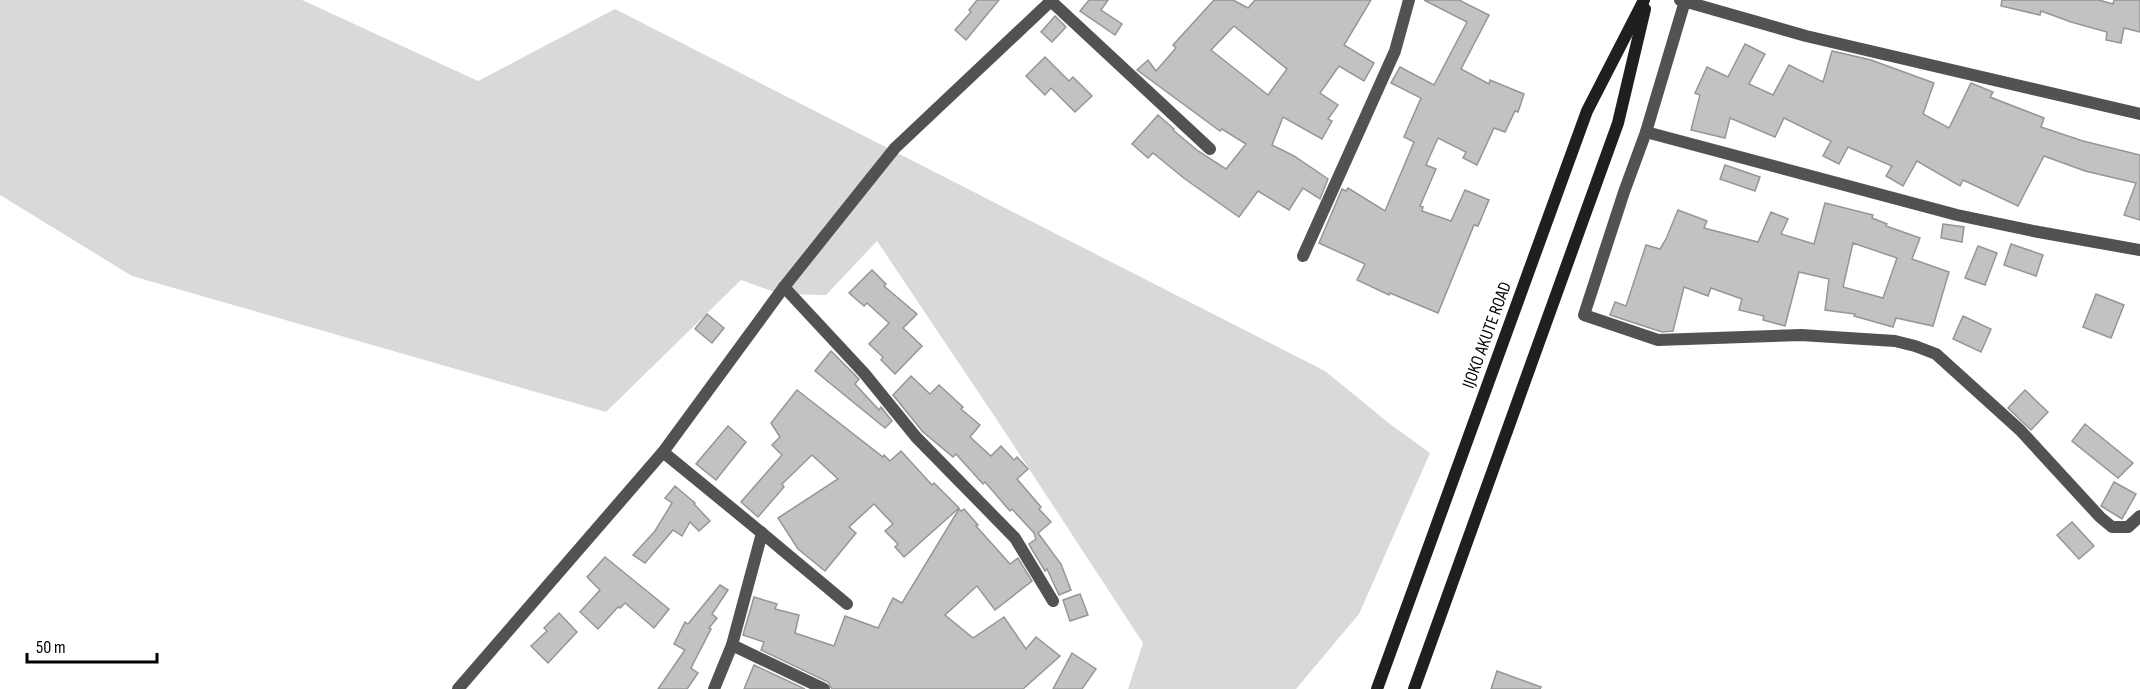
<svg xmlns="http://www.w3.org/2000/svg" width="2140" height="689" font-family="'Sofia Sans Condensed',sans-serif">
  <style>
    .green { fill: #d9d9d9 }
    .building { fill: #c2c2c2; stroke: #969696; stroke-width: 1.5; fill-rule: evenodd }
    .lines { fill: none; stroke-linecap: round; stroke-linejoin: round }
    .minor { stroke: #525252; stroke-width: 12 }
    .tertiary { stroke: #525252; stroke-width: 12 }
    .secondary { stroke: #1f1f1f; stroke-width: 12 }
    .labels { text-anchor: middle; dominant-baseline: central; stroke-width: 4.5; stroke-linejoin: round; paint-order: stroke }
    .street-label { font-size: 18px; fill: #000; stroke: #fff }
  </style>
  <rect width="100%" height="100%" fill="#fff"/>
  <!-- green -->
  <polygon class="green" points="0,0 302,0 478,81 615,9 1325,371 1390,424 1430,453 1359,614 1296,689 1128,689 1143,643 999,423 877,241 826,295 780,294 741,280 606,412 132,276 0,195"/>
  <!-- building -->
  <g class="building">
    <polygon points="977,0 999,0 966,40 955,30 971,12 969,10"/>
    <polygon points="1089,0 1108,0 1101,10 1122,24 1115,35 1080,11"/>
    <path d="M 1214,0 L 1233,0 L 1248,8 L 1255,0 L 1371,0 L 1344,45 L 1374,63 L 1364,81 L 1339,66 L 1320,93 L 1338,105 L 1328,119 L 1332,121 L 1322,139 L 1283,117 L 1272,145 L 1294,156 L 1328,179 L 1320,199 L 1303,188 L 1289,210 L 1258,191 L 1239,217 L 1185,179 L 1153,153 L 1148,158 L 1132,144 L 1158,115 L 1174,129 L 1173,130 L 1198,151 L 1226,169 L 1246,144 L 1222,129 L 1220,131 L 1137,70 L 1148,60 L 1156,71 L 1176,48 L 1173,45 ZM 1234,26 L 1287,69 L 1268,95 L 1211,50 Z"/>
    <polygon points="1424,0 1459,0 1489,15 1461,69 1489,84 1490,80 1524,94 1518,112 1515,111 1505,132 1494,128 1477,165 1463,158 1466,152 1438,138 1426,165 1436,169 1420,206 1423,207 1422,211 1451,221 1465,190 1489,200 1478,226 1474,225 1438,313 1390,293 1389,295 1357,280 1365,264 1319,243 1342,189 1346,191 1348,188 1385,211 1414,142 1404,137 1421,98 1391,83 1400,67 1434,85 1467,22"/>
    <polygon points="2002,0 2099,0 2113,4 2114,0 2140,0 2140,32 2124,28 2121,43 2106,40 2107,32 2071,22 2041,11 2040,15 2001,6"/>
    <polygon points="1055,16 1066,27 1052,42 1041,32"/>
    <polygon points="1745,44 1765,54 1749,84 1773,95 1789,65 1823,82 1832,51 1871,60 1934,83 1923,114 1949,128 1971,83 1993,92 1990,97 2044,118 2041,127 2083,141 2140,155 2140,220 2124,215 2136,183 2085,171 2044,156 2018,206 1963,180 1960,186 1917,161 1903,186 1886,176 1892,166 1848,147 1839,164 1823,156 1831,141 1784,118 1775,137 1730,118 1725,138 1691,130 1700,95 1695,93 1707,67 1728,77"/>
    <polygon points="1045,57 1069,81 1073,77 1092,96 1075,112 1051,88 1045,95 1026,76"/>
    <polygon points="1725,165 1760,177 1755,191 1720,179"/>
    <path d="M 1825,203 L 1873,215 L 1872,218 L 1887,224 L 1886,226 L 1920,238 L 1912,259 L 1949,272 L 1933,326 L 1896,318 L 1893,327 L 1854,316 L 1855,314 L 1825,310 L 1829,279 L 1799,272 L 1785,326 L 1763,320 L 1764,316 L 1739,310 L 1742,299 L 1711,288 L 1708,296 L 1684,287 L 1673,331 L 1662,332 L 1610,315 L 1615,302 L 1626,306 L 1646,245 L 1660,249 L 1666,239 L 1678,210 L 1707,221 L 1704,228 L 1758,242 L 1771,212 L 1788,219 L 1781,234 L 1814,244 ZM 1853,243 L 1897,258 L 1883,298 L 1843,287 Z"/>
    <polygon points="1943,224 1964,227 1962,242 1941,238"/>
    <polygon points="2011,244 2043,255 2036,276 2004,265"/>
    <polygon points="1978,246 1997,253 1985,285 1965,278"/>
    <polygon points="872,270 886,284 884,286 917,314 903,328 922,346 895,374 881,360 883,357 869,344 889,323 867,303 864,306 849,293"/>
    <polygon points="2096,294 2124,305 2111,338 2083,327"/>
    <polygon points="707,314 724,328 712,343 695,329"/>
    <polygon points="1963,316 1991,329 1981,352 1953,339"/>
    <polygon points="831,351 859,379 855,384 879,410 881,407 892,421 885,428 815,371"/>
    <polygon points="911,376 930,394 939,385 963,407 961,409 980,425 970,437 991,456 1001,446 1014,460 1017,457 1028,469 1017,479 1041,507 1039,509 1051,522 1038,533 1061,564 1071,590 1059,595 1047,569 1045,571 1031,548 1029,544 1036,539 1034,533 1012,509 1010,511 985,482 983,484 956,454 953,457 923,432 893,395"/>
    <polygon points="797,390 883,457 884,455 890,461 901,451 932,485 934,483 959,508 904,557 895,547 898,544 885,531 893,524 874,504 849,527 856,533 825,571 798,549 778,518 838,479 812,455 782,484 784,487 758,517 741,502 782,455 772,445 780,437 771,423"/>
    <polygon points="2025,390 2048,412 2031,430 2008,408"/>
    <polygon points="2085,424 2133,463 2118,478 2072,441"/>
    <polygon points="728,426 746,442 716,480 696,464"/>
    <polygon points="2114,482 2136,494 2122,519 2101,506"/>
    <polygon points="675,486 695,503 694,504 710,521 699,531 690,522 682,536 673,530 645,563 633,555 655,531 672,503 665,498"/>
    <polygon points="959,509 961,511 964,509 978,525 976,526 1010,564 1018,558 1032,581 995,610 977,586 945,615 973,638 1004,617 1026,649 1036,637 1060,656 1023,689 832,689 828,682 761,650 764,642 743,635 754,597 777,604 775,609 799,615 795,633 834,646 845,616 878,628 893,598 902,603"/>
    <polygon points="2072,522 2094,546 2079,559 2057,535"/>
    <polygon points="605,557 669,609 654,628 625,603 620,608 618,607 598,629 580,612 600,590 587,577"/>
    <polygon points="720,585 728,590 712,614 717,618 709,628 711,629 691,668 698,673 687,689 658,689 685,650 674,644 685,622 688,624"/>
    <polygon points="1080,594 1088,615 1070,621 1063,600"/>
    <polygon points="559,613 577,632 548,663 531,646 547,631 544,628"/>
    <polygon points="1072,653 1096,669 1082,689 1053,689"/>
    <polygon points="754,665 805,689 744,689"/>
    <polygon points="1497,671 1541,687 1540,689 1491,689"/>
  </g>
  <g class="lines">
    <!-- minor -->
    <g class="minor">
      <polyline points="1680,0 1806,36 2140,114"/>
      <polyline points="1051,1 1210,149"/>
      <polyline points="1685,1 1646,132 1624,192 1584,315 1658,340 1801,335 1895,341 1915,346 1936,354 2020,430 2100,517 2112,527 2128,527 2140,516"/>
      <polyline points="1646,132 1957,215 2033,231 2140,250"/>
      <polyline points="871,178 895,148 1052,0"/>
      <polyline points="1303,256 1395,51 1409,0"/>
      <polyline points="784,287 864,373 916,437 1015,538 1053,601"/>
      <polyline points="663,452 762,533 732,645 714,689"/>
      <polyline points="762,533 847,604"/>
      <polyline points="732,645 824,689"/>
    </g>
    <!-- tertiary -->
    <polyline class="tertiary" points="458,689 663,452 784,287 871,178"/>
    <!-- secondary -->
    <g class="secondary">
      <polyline points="1377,689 1587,111 1644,0"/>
      <polyline points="1414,689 1618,123 1645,9"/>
    </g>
  </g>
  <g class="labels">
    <!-- street labels -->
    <g class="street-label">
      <text transform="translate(1487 335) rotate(-70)">IJOKO AKUTE ROAD</text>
    </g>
  </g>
  <!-- scale -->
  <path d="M27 653v9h130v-9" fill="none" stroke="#000000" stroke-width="3"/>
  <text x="36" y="653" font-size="18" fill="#000000" stroke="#ffffff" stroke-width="4.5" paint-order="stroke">50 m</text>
</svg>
